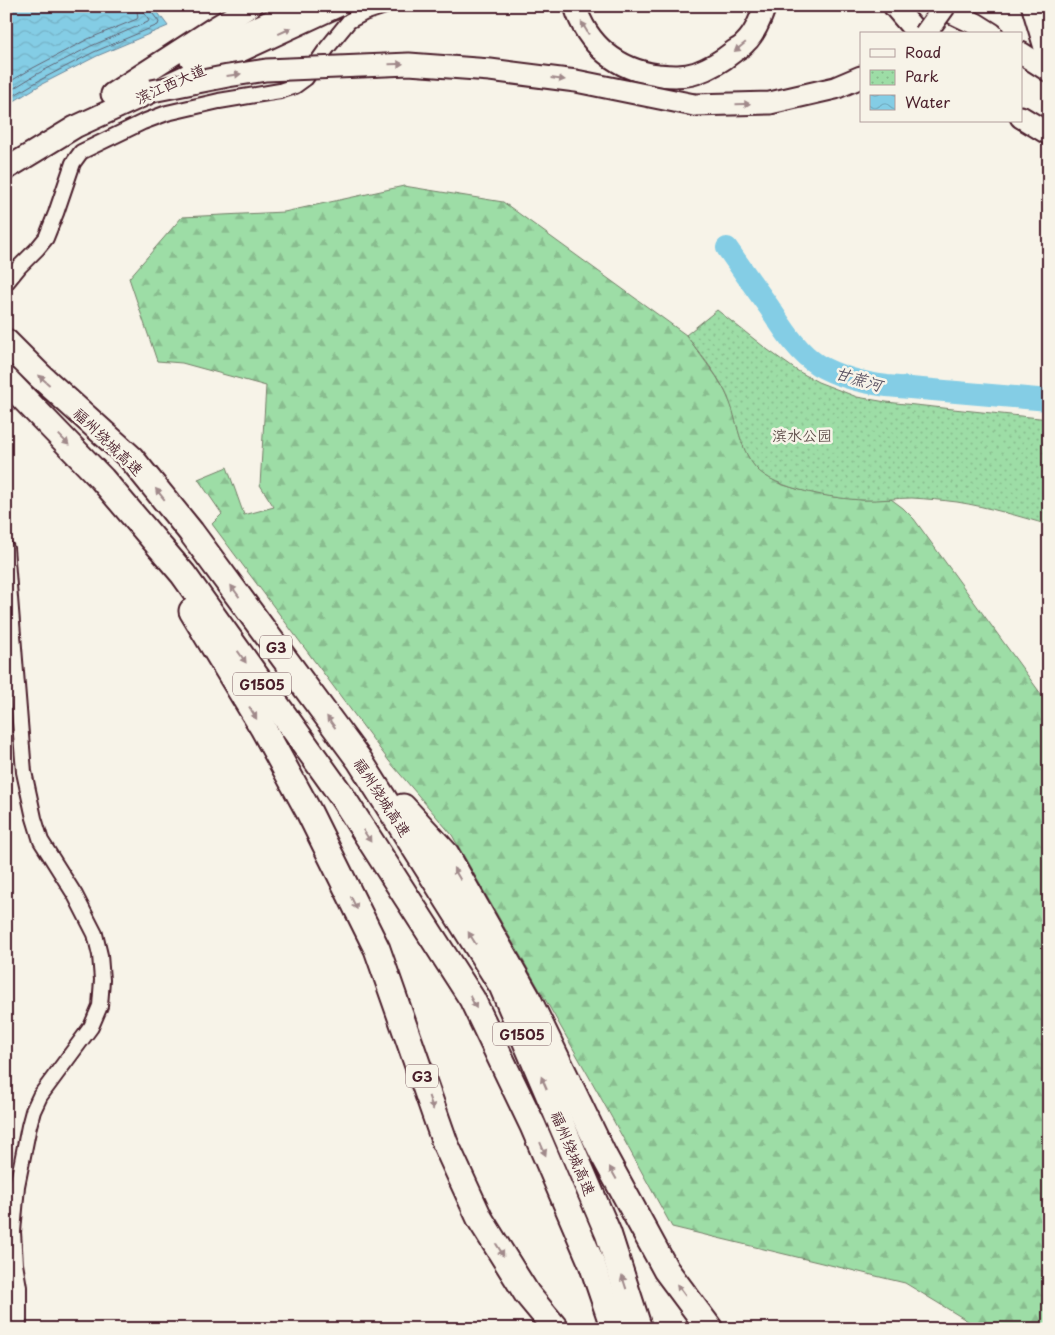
<svg xmlns="http://www.w3.org/2000/svg" width="1055" height="1335" font-family="'Playpen Sans','LXGW WenKai TC',sans-serif">
  <style>
    .forest { fill: url(#forest-firs); stroke: #747e68 }
    .park { fill: url(#park-dots); stroke: #747e68 }
    .water { fill: url(#water-waves); stroke: #6d879b }
    .lines { fill: none; stroke-linecap: round; stroke-linejoin: round }
    .shore { stroke: #616575; stroke-width: 1 }
    .river { stroke: #84cde5; stroke-width: 22 }
    .minor-casing { stroke: #4a1f2b; stroke-width: 18 }
    .secondary-casing { stroke: #4a1f2b; stroke-width: 24 }
    .primary-casing { stroke: #4a1f2b; stroke-width: 25 }
    .motorway-casing { stroke: #4a1f2b; stroke-width: 29 }
    .minor { stroke: #f7f3e8; stroke-width: 14 }
    .secondary { stroke: #f7f3e8; stroke-width: 20 }
    .primary { stroke: #f7f3e8; stroke-width: 21 }
    .motorway { stroke: #f7f3e8; stroke-width: 25 }
    .primary-bridge-casing { stroke: #4a1f2b; stroke-width: 25; stroke-linecap: butt }
    .primary-bridge { stroke: #f7f3e8; stroke-width: 21 }
    .oneway { fill: #a0898a }
    .labels { text-anchor: middle; dominant-baseline: central; stroke-width: 5; stroke-linejoin: round; paint-order: stroke }
    .shield { fill: #f7f3e8; stroke: #7e5f64; stroke-width: 1 }
    .shield-label { font-size: 14px; font-weight: bold; fill: #4a1f2b }
    .street-label { font-size: 15px; fill: #4a1f2b; stroke: #f7f3e8 }
    .park-label { font-size: 15px; fill: #5f4e4a; stroke: #f7f3e8 }
    .water-label { font-size: 16px; font-style: italic; fill: #5b5363; stroke: #f7f3e8 }
  </style>
  <defs>
    <pattern id="forest-firs" width="22" height="20" patternUnits="userSpaceOnUse" patternTransform="scale(1.25)"><rect width="22" height="20" fill="#9ddda6"/><path d="M5 1l3.5 6h-7zM16 11l3.5 6h-7z" fill="#89bd8f"/></pattern>
    <pattern id="park-dots" width="8" height="8" patternUnits="userSpaceOnUse" patternTransform="scale(1.25)"><rect width="8" height="8" fill="#9ddda6"/><path d="M2 2h.1M6 6h.1" fill="none" stroke="#89bd8f" stroke-width="1.8" stroke-linecap="round"/></pattern>
    <pattern id="water-waves" width="16" height="10" patternUnits="userSpaceOnUse" patternTransform="scale(1.25)"><rect width="16" height="10" fill="#84cde5"/><path d="M0 5q4-4 8 0t8 0" fill="none" stroke="#74b0c5"/></pattern>
  </defs>
  <rect width="100%" height="100%" fill="#f7f3e8"/>
  <filter id="ink" filterUnits="userSpaceOnUse"><feTurbulence type="fractalNoise" baseFrequency=".02" numOctaves="2"/><feDisplacementMap in="SourceGraphic" scale="10" xChannelSelector="R" yChannelSelector="G"/><feConvolveMatrix kernelMatrix="1 2 1 2 8 2 1 2 1" color-interpolation-filters="sRGB"/></filter>
  <g filter="url(#ink)">
    <!-- forest -->
    <polygon class="forest" points="404,186 503,202 686,335 716,376 725,391 732,407 740,436 745,450 756,468 780,484 800,490 834,497 863,500 891,499 903,508 914,519 1049,705 1049,1329 981,1329 905,1283 672,1227 596,1089 452,835 389,761 212,524 222,514 198,479 227,467 244,515 274,507 260,485 266,386 182,363 157,361 129,278 182,217 284,212"/>
    <!-- park -->
    <path class="park" d="M 717,310 L 768,350 L 796,370 L 818,382 L 857,397 L 886,402 L 1049,419 L 1049,525 C 1018,516 988,507 957,502 C 942,500 927,499 912,498 C 895,498 879,501 863,500 C 835,499 774,489 756,468 C 737,446 738,416 725,391 C 715,371 699,353 686,335 Z"/>
    <!-- water -->
    <polygon class="water" points="6,6 153,6 168,26 97,56 42,84 6,106"/>
    <g class="lines">
      <!-- shore -->
      <g class="shore">
        <polyline points="6,84 33,68 88,39 137,19 138,17 136,6"/>
        <polyline points="6,93 37,74 91,46 148,22 149,20 144,12 143,6"/>
        <polyline points="6,100 40,80 94,52 158,25 159,22 150,10 150,6"/>
      </g>
      <!-- river -->
      <path class="river" d="M 727,248 C 741,268 755,288 769,307 C 783,328 797,352 818,365 C 839,377 864,383 887,386 L 1049,400"/>
      <defs>
        <g id="minor">
          <polyline points="6,283 19,267 37,249 46,238 56,213 73,163 81,152 143,122 167,113 219,101 280,91 295,86 306,78 327,48 349,21 364,13 385,6"/>
          <polyline points="6,548 24,772 34,818 41,841 75,895 95,934 100,955 102,980 100,1006 91,1027 40,1096 33,1111 29,1126 17,1186 13,1232 15,1264 19,1287 19,1329"/>
        </g>
        <polyline id="secondary" points="1032,6 1049,63"/>
        <g id="primary">
          <path d="M 575,6 C 587,45 618,70 658,75 C 671,76 684,77 696,73 C 710,68 722,61 733,52 C 737,49 742,47 745,43 C 754,35 761,18 765,6"/>
          <polyline points="894,6 918,34"/>
          <polyline points="939,6 976,24 992,34"/>
          <polyline points="1021,53 1049,71"/>
          <polyline points="190,58 304,6"/>
          <polyline points="112,94 211,30 251,6"/>
          <polyline points="694,105 770,103 835,88 861,77"/>
          <polyline points="1021,117 1049,134"/>
          <polyline points="6,169 75,127 338,6"/>
        </g>
        <g id="motorway">
          <polyline points="6,342 39,375 131,458 191,532 360,761 502,986 608,1233 639,1329"/>
          <polyline points="6,380 102,479 183,574 341,795 472,999 533,1126 592,1264 614,1329"/>
          <polyline points="192,611 263,728 309,812 377,949 445,1143 480,1219 527,1294 556,1329"/>
          <polyline points="403,807 446,854 527,997 604,1156 666,1270 710,1329"/>
        </g>
      </defs>
      <!-- minor casing -->
      <use href="#minor" class="minor-casing"/>
      <!-- secondary casing -->
      <use href="#secondary" class="secondary-casing"/>
      <!-- primary casing -->
      <use href="#primary" class="primary-casing"/>
      <!-- motorway casing -->
      <use href="#motorway" class="motorway-casing"/>
      <!-- minor -->
      <use href="#minor" class="minor"/>
      <!-- secondary -->
      <use href="#secondary" class="secondary"/>
      <!-- primary -->
      <use href="#primary" class="primary"/>
      <!-- motorway -->
      <use href="#motorway" class="motorway"/>
      <defs>
        <g id="primary-bridge">
          <polyline points="925,34 945,6"/>
          <polyline points="152,91 228,76 266,70 409,64 490,70 576,81 694,105"/>
        </g>
      </defs>
      <!-- primary-bridge casing -->
      <use href="#primary-bridge" class="primary-bridge-casing"/>
      <!-- primary-bridge -->
      <use href="#primary-bridge" class="primary-bridge"/>
    </g>
    <!-- one-way arrows -->
    <defs><path id="oneway-solid" d="M-6-.8H1V-3.2L6.5 0L1 3.2V.8H-6Z" transform="scale(1.25)"/></defs>
    <g class="oneway">
      <use href="#oneway-solid" transform="translate(585 28) rotate(-121)"/>
      <use href="#oneway-solid" transform="translate(285 31) rotate(-25)"/>
      <use href="#oneway-solid" transform="translate(740 47) rotate(141)"/>
      <use href="#oneway-solid" transform="translate(396 64) rotate(-2)"/>
      <use href="#oneway-solid" transform="translate(234 75) rotate(-8)"/>
      <use href="#oneway-solid" transform="translate(558 79) rotate(7)"/>
      <use href="#oneway-solid" transform="translate(743 104) rotate(-1)"/>
      <use href="#oneway-solid" transform="translate(44 380) rotate(-138)"/>
      <use href="#oneway-solid" transform="translate(64 440) rotate(46)"/>
      <use href="#oneway-solid" transform="translate(160 494) rotate(-129)"/>
      <use href="#oneway-solid" transform="translate(235 591) rotate(-126)"/>
      <use href="#oneway-solid" transform="translate(242 657) rotate(55)"/>
      <use href="#oneway-solid" transform="translate(253 713) rotate(59)"/>
      <use href="#oneway-solid" transform="translate(331 722) rotate(-126)"/>
      <use href="#oneway-solid" transform="translate(367 836) rotate(57)"/>
      <use href="#oneway-solid" transform="translate(457 874) rotate(-120)"/>
      <use href="#oneway-solid" transform="translate(354 903) rotate(64)"/>
      <use href="#oneway-solid" transform="translate(472 938) rotate(-122)"/>
      <use href="#oneway-solid" transform="translate(473 1002) rotate(62)"/>
      <use href="#oneway-solid" transform="translate(544 1083) rotate(-113)"/>
      <use href="#oneway-solid" transform="translate(431 1103) rotate(71)"/>
      <use href="#oneway-solid" transform="translate(543 1149) rotate(67)"/>
      <use href="#oneway-solid" transform="translate(613 1173) rotate(-119)"/>
      <use href="#oneway-solid" transform="translate(500 1250) rotate(58)"/>
      <use href="#oneway-solid" transform="translate(624 1282) rotate(-108)"/>
      <use href="#oneway-solid" transform="translate(681 1290) rotate(-127)"/>
    </g>
  </g>
  <g class="labels">
    <!-- shield labels -->
    <g class="shield">
      <rect x="260" y="635.5" width="32" height="23" rx="4"/>
      <rect x="233" y="672.5" width="58" height="23" rx="4"/>
      <rect x="493" y="1022.5" width="58" height="23" rx="4"/>
      <rect x="406" y="1064.5" width="32" height="23" rx="4"/>
    </g>
    <g class="shield-label">
      <text x="276" y="647">G3</text>
      <text x="262" y="684">G1505</text>
      <text x="522" y="1034">G1505</text>
      <text x="422" y="1076">G3</text>
    </g>
    <!-- street labels -->
    <g class="street-label">
      <text transform="translate(170 83) rotate(-24)">滨江西大道</text>
      <text transform="translate(109 441) rotate(44)">福州绕城高速</text>
      <text transform="translate(383 797) rotate(57)">福州绕城高速</text>
      <text transform="translate(574 1153) rotate(67)">福州绕城高速</text>
    </g>
    <!-- park labels -->
    <g class="park-label">
      <text x="802" y="434">滨水公园</text>
    </g>
    <!-- water labels -->
    <g class="water-label">
      <text transform="translate(859 378) rotate(16)">甘蔗河</text>
    </g>
  </g>
  <!-- margin -->
  <rect width="1055" height="1335" fill="none" stroke="#f7f3e8" stroke-width="25"/>
  <rect x="12" y="12" width="1030" height="1310" fill="none" stroke="#4a1f2b" stroke-width="2" filter="url(#ink)"/>
  <!-- legend -->
  <rect x="860" y="32" width="162" height="90" fill="#f7f3e8" stroke="#b29e9c"/>
  <rect x="870" y="49" width="25" height="8" fill="#f7f3e8" stroke="#b29e9c"/>
  <text x="905" y="58" font-size="15" fill="#4a1f2b">Road</text>
  <rect x="870" y="70" width="25" height="15" fill="url(#park-dots)" stroke="#b29e9c"/>
  <text x="905" y="82" font-size="15" fill="#4a1f2b">Park</text>
  <rect x="870" y="95" width="25" height="15" fill="url(#water-waves)" stroke="#b29e9c"/>
  <text x="905" y="108" font-size="15" fill="#4a1f2b">Water</text>
</svg>
